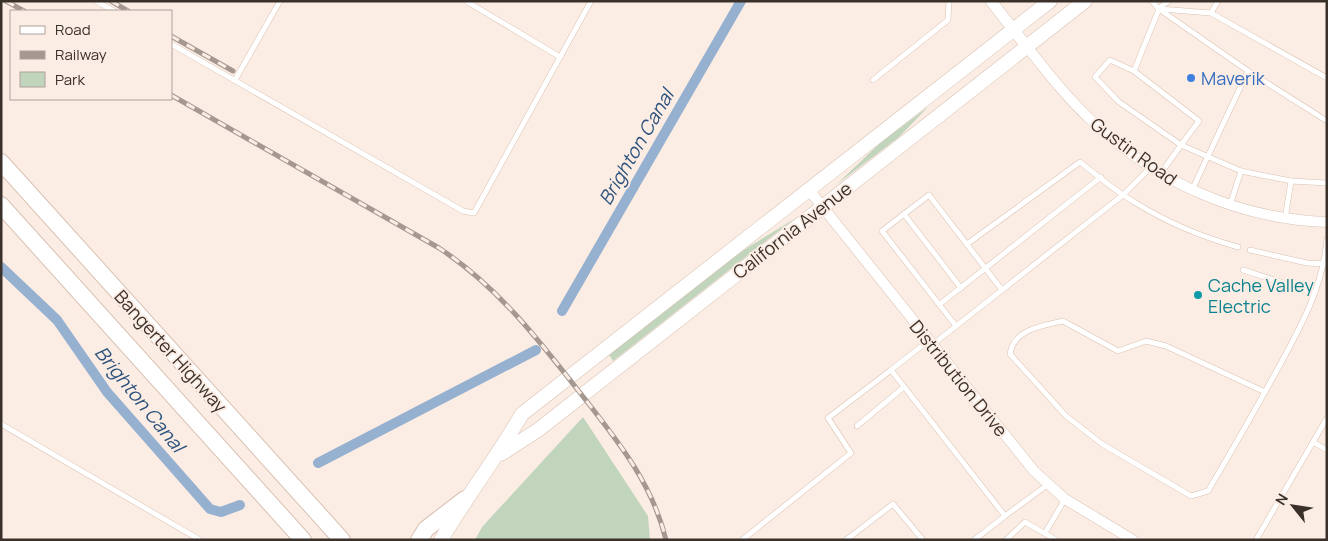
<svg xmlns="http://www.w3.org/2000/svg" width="1328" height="541" font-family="Manrope,sans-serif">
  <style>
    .green { fill: #c1d4bc }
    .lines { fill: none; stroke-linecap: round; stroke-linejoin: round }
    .canal { stroke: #96b0d0; stroke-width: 10 }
    .service-casing { stroke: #d9c1b2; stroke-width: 6 }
    .minor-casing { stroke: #d9c1b2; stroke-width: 11 }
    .tertiary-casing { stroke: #d9c1b2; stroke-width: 12 }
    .secondary-casing { stroke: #d9c1b2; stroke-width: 15 }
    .trunk-casing { stroke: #d9c1b2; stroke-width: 18 }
    .service { stroke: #fff; stroke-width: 5 }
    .minor { stroke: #fff; stroke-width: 10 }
    .tertiary { stroke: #fff; stroke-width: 11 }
    .secondary { stroke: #fff; stroke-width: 14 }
    .trunk { stroke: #fff; stroke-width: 16 }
    .rail-casing { stroke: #a49890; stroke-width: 5 }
    .rail { stroke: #fcede4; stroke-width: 3; stroke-dasharray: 9; stroke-linecap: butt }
    .shop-dot { fill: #3f7fe0; stroke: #fcede4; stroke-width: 2 }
    .culture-dot { fill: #0f9aa8; stroke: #fcede4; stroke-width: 2 }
    .labels { text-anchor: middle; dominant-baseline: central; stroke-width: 4; stroke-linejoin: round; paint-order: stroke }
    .shop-label { font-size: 18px; fill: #366cbe; stroke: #fcede4; text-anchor: start }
    .street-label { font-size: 18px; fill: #3a312b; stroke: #fcede4 }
    .culture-label { font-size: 18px; fill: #0d838f; stroke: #fcede4; text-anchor: start }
    .water-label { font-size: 19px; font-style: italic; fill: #2c527d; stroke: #fcede4 }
  </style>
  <rect width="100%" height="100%" fill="#fcede4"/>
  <!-- green -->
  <g class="green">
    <polygon points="928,107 899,137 836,185 881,142"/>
    <polygon points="794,219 613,361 609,355 739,253"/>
    <polygon points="583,417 648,516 650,540 475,540 482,527"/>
  </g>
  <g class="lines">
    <!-- canal -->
    <g class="canal">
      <polyline points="1,267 57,320 107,392 210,509 221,512 240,505"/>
      <polyline points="562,311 741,1"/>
      <polyline points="318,463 536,350"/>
    </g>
    <defs>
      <g id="service">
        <polyline points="96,1 114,11"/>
        <polyline points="466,1 560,57"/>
        <polyline points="1152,1 1159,9 1134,71 1110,60 1095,77 1119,102 1181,145 1161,173"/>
        <polyline points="1159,8 1169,1"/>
        <polyline points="1159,9 1248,71 1192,190"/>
        <polyline points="1160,9 1211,13 1327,78"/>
        <polyline points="1211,13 1218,1"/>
        <polyline points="171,44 463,211 474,213 591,1"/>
        <polyline points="1134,71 1199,121 1181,145 1241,171 1291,181 1327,183"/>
        <polyline points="1248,71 1327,121"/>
        <polyline points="235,80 280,1"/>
        <polyline points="873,80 948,20 949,1"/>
        <polyline points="1230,205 1241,171"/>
        <polyline points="904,214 961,288"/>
        <polyline points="1285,219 1291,181"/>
        <path d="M 967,244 L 1080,162 C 1098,176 1116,192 1136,203 C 1168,223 1202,237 1238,247"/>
        <polyline points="1250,250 1307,263 1325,264"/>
        <polyline points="1243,270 1315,293"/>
        <polyline points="940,304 1101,177"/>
        <polyline points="956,326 882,231 929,195 1002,290"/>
        <polyline points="928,341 891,370 1005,516 1047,485"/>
        <polyline points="932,345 1123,195 1151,167"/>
        <path d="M 1265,392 L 1166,346 L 1146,341 L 1118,351 L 1063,321 C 1042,326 1014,329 1010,354 L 1066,416 L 1102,444 L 1191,496 L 1208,491 C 1231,452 1254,412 1276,372 C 1299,330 1323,288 1327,239"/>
        <polyline points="1,424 200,540"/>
        <polyline points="857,426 904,387"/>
        <polyline points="1313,442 1327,418"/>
        <polyline points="1045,533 1065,499"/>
        <polyline points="742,540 851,453 828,418 891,370"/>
        <polyline points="846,540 893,504 923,540"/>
        <polyline points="974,540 1005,516"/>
        <polyline points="1006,540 1025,522 1056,540"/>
        <polyline points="1256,540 1313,442 1327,450"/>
      </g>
      <g id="minor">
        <path d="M 1027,47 C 1047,72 1068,99 1092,121 C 1156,182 1238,219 1327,222"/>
        <polyline points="809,190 1034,471 1065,499 1133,540"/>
      </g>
      <polyline id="tertiary" points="991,1 1027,47"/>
      <g id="secondary">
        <polyline points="501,454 538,430 1085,1"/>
        <path d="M 441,540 C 467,496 497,457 522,414 L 1050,1"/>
      </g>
      <g id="trunk">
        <polyline points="1,162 342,540"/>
        <polyline points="1,205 303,540"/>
        <polyline points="419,540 426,529 465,499"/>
      </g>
    </defs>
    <!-- service casing -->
    <use href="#service" class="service-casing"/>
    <!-- minor casing -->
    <use href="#minor" class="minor-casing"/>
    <!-- tertiary casing -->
    <use href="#tertiary" class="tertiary-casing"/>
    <!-- secondary casing -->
    <use href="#secondary" class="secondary-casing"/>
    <!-- trunk casing -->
    <use href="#trunk" class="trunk-casing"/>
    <!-- service -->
    <use href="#service" class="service"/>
    <!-- minor -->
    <use href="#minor" class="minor"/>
    <!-- tertiary -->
    <use href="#tertiary" class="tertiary"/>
    <!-- secondary -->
    <use href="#secondary" class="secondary"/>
    <!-- trunk -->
    <use href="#trunk" class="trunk"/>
    <defs>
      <g id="rail">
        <polyline points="6,1 24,11"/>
        <polyline points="111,1 128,11"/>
        <polyline points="171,36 233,71"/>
        <path d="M 171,95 L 439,248 C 497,286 538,339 581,394 C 616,439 652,482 666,540"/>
      </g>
    </defs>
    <!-- rail casing -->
    <use href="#rail" class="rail-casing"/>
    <!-- rail -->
    <use href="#rail" class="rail"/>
  </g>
  <!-- markers -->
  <circle class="shop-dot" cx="1191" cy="78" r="5"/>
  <circle class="culture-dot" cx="1198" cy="295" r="5"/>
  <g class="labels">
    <!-- shop labels -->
    <g class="shop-label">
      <text x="1201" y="78">Maverik</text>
    </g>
    <!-- street labels -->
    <g class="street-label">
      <text transform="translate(1134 151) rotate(36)">Gustin Road</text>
      <text transform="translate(792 230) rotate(-38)">California Avenue</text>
      <text transform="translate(171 351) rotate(48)">Bangerter Highway</text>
      <text transform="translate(959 378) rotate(51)">Distribution Drive</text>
    </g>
    <!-- culture labels -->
    <g class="culture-label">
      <text x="1208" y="285">Cache Valley<tspan x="1208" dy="21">Electric</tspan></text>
    </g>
    <!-- water labels -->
    <g class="water-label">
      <text transform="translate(636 147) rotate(-60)">Brighton Canal</text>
      <text transform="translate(140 399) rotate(51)">Brighton Canal</text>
    </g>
  </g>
  <!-- border -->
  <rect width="1328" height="541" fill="none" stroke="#3a312b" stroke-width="5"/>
  <!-- legend -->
  <rect x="10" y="10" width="162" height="90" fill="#fcede4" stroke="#aea29a"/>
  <rect x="20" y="26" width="25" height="8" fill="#ffffff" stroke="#aea29a"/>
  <text x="55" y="35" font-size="15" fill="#3a312b">Road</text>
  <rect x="20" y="51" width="25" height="8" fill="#a49890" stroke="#aea29a"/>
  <text x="55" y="60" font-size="15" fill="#3a312b">Railway</text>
  <rect x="20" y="72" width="25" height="15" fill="#c1d4bc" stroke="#aea29a"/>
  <text x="55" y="85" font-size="15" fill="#3a312b">Park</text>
  <!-- north arrow -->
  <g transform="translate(1293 506) rotate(300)" stroke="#fcede4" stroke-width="4" paint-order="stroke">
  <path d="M0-4L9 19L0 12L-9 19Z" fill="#3a312b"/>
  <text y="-8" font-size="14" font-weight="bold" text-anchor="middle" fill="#3a312b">N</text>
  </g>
</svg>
